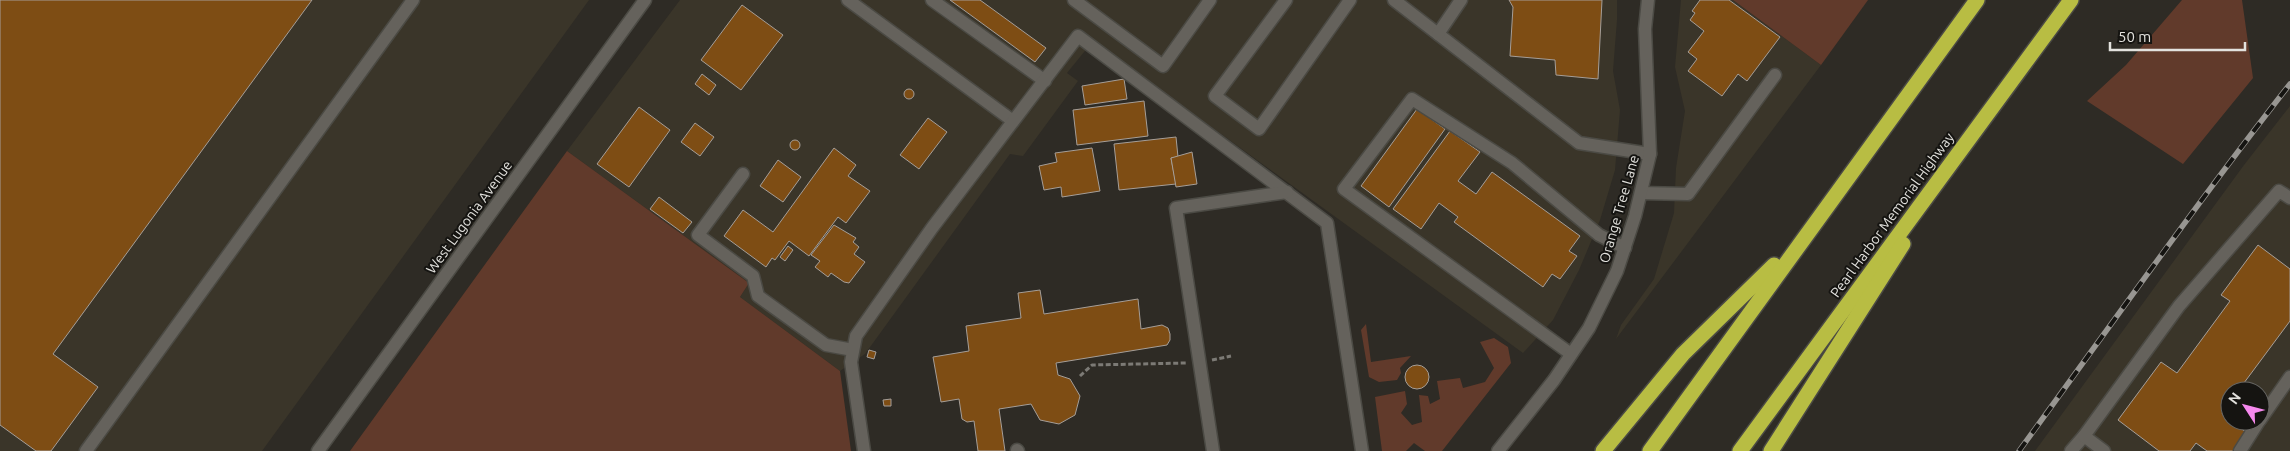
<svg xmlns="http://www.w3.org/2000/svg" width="2290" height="451" font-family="Ubuntu,sans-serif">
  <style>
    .built { fill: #3a3529; fill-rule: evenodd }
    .green { fill: #613a2b }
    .building { fill: #7e4d14; stroke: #a59e98 }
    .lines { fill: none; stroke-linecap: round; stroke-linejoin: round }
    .minor-casing { stroke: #4b4a44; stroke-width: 15 }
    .highway-casing { stroke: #4b4a44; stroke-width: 18 }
    .path { stroke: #7c7a75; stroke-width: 3; stroke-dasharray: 5 2.5; stroke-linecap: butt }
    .minor { stroke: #65625c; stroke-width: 12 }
    .highway { stroke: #b8bd43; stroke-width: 15 }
    .rail-casing { stroke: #989692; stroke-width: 5.5 }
    .rail { stroke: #151411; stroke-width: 4; stroke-dasharray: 11; stroke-linecap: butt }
    .labels { text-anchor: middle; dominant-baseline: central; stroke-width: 4; stroke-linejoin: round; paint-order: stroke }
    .street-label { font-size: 14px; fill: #e3e2de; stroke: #151411 }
  </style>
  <rect width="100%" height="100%" fill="#2e2b25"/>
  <!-- built -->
  <g class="built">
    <polygon points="0,0 589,0 262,451 0,451"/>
    <polygon points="680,0 1617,0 1617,20 1613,71 1620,110 1615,170 1600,220 1579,270 1553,320 1523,353 1093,41 1067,73 1078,81 1023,156 1010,154 865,354 840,371 740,297 749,283 567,151"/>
    <polygon points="1681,0 1733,0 1821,65 1616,339 1621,325 1654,279 1674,213 1676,168 1685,111 1675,67"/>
    <path d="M 2290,106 L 2290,451 L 2035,451 L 2244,165 ZM 2230,391 L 2260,391 L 2260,421 L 2230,421 Z"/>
  </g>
  <!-- green -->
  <g class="green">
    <polygon points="1733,0 1868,0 1821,65"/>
    <polygon points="2182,0 2242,0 2253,78 2183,164 2087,101 2126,65"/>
    <polygon points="567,151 749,283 740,297 840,371 851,451 350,451"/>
    <polygon points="1366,324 1371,362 1411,356 1400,368 1401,373 1397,380 1379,382 1369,377 1361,330"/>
    <polygon points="1494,338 1508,347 1511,363 1442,451 1425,451 1414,443 1406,451 1382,451 1375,397 1405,391 1407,404 1401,413 1412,425 1422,422 1419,395 1428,396 1430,404 1440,399 1437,381 1460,378 1463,388 1485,382 1494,368 1480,342"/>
  </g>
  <!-- building -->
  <g class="building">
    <polygon points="0,0 312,0 53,354 98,387 51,451 36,451 0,425"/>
    <polygon points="950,0 980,0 1046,48 1035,62"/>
    <polygon points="1509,0 1602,0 1598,79 1556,75 1555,60 1510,56 1513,7"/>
    <polygon points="1700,0 1729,0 1780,37 1747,81 1738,74 1722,96 1688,71 1697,59 1688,52 1704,31 1690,20 1695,13 1692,11"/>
    <polygon points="742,5 783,35 741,90 701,60"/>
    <polygon points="702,74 716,85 709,95 695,84"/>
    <polygon points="1124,79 1127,99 1085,105 1082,86"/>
    <circle cx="909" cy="94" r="5"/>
    <polygon points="1144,101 1148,136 1077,145 1073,110"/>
    <polygon points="639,107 670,130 629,187 597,164"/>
    <polygon points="1417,109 1445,129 1389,207 1361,186"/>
    <polygon points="928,118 947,132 919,169 900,155"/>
    <polygon points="695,123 714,137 700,156 681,142"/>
    <polygon points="1450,131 1480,152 1458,181 1476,194 1492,172 1580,236 1569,251 1577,256 1560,279 1552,274 1543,287 1454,222 1458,217 1439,203 1421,229 1393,209"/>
    <polygon points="1176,137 1178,157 1171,158 1176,184 1119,190 1114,144"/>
    <circle cx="795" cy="145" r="5"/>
    <polygon points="834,148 856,165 848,176 870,191 846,223 838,217 809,256 789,241 775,260 772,258 766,267 724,236 743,210 773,232"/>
    <polygon points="1092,148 1100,191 1062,197 1061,187 1044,190 1039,166 1057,162 1055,153"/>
    <polygon points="1192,152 1197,184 1176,187 1171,158"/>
    <polygon points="778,160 801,177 783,202 760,186"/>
    <polygon points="659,197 692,222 683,233 650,209"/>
    <polygon points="834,225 856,238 853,242 859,247 854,254 865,262 849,283 844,282 831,273 828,277 815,267 820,261 811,255"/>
    <polygon points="2258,245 2290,269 2290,321 2238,391 2230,391 2230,402 2222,414 2247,433 2234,451 2207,451 2196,443 2190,451 2159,451 2118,420 2161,362 2177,373 2230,301 2221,295"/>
    <polygon points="788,246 793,250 785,261 780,257"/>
    <polygon points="1040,290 1044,314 1138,299 1141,329 1162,325 1168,328 1170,334 1170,340 1167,345 1056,363 1058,375 1070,379 1080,396 1075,415 1059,424 1040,420 1031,404 999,409 1005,451 978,451 974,421 967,422 962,419 959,399 941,402 933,357 969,351 966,326 1021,318 1018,293"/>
    <polygon points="869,350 876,352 874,359 867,357"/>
    <circle cx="1417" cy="377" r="12"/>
    <polygon points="891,399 891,406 884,406 883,400"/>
  </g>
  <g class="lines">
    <defs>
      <g id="minor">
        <polyline points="848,0 1013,121"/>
        <polyline points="932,0 1045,81"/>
        <polyline points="1074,0 1163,66 1210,0"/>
        <polyline points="1286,0 1215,96 1259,129 1350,0"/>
        <polyline points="1394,0 1579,143 1650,154"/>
        <polyline points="1438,34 1461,0"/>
        <polyline points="743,174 698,235 753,276 758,296 826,345 853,350"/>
        <polyline points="1641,193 1688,194 1775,75"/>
        <polyline points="1571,354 1344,189 1412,99 1512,163 1599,235 1625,248"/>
        <polyline points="2260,420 2290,377"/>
        <polyline points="1017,450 1018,451"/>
        <polyline points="86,451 413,0"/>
        <polyline points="318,451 645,0"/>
        <polyline points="864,451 851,362 856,336 932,228 1078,36 1327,223 1362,451"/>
        <polyline points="1213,451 1176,208 1287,192"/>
        <polyline points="1498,451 1554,380 1589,328 1617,271 1635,216 1650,154 1645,29 1648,0"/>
        <polyline points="2071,451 2084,436"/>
        <polyline points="2104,451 2084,436 2179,306 2279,191 2290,198"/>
        <polyline points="2240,451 2259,421"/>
      </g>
      <g id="highway">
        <polyline points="1603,451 1683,354 1774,265"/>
        <polyline points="1650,451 1977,0"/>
        <polyline points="1740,451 2071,0"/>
        <polyline points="1771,451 1903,244"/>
      </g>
    </defs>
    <!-- minor casing -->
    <use href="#minor" class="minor-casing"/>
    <!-- highway casing -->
    <use href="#highway" class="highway-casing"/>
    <!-- path -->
    <g class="path">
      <polyline points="1212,360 1231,356"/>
      <polyline points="1080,376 1092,365 1186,363"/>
    </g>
    <!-- minor -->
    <use href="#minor" class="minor"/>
    <!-- highway -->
    <use href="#highway" class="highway"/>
    <defs>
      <path id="rail" d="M 2019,451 C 2109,328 2196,204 2290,84"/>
    </defs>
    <!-- rail casing -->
    <use href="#rail" class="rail-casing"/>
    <!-- rail -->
    <use href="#rail" class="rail"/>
  </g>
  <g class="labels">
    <!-- street labels -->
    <g class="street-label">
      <text transform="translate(1619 209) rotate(-74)">Orange Tree Lane</text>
      <text transform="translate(1892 215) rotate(-54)">Pearl Harbor Memorial Highway</text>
      <text transform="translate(469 217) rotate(-54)">West Lugonia Avenue</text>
    </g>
  </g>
  <!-- north arrow -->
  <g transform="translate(2245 406) rotate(306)"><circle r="24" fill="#151411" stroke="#676663"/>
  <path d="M0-4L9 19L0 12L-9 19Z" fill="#f689ee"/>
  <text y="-8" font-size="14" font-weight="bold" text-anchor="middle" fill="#e3e2de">N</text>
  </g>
  <!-- scale -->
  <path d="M2110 42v8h135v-8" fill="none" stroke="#e3e2de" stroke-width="2.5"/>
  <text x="2118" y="42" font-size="15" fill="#e3e2de" stroke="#151411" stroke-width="4" paint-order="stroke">50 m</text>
</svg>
